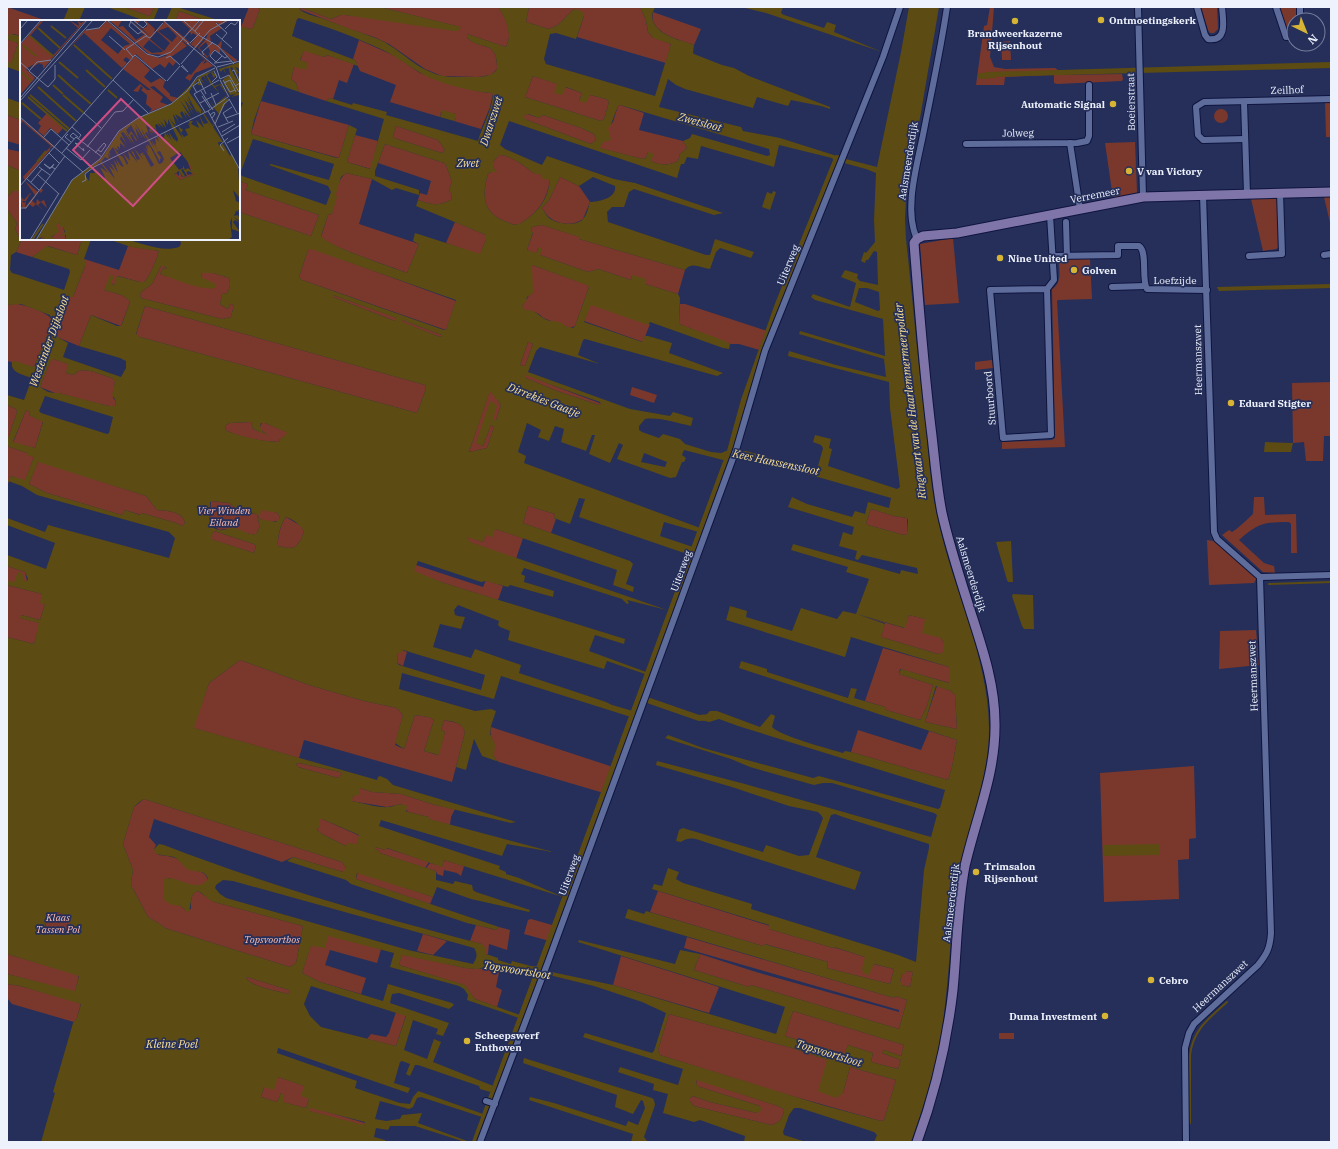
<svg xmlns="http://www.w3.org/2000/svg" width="1338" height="1149" font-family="'IBM Plex Serif',serif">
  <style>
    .green { fill: #7a382c }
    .water { fill: #5c4b12; fill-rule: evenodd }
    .pier { fill: #252f5a }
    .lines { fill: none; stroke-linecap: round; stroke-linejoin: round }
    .stream { stroke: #5c4b12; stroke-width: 2 }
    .canal { stroke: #5c4b12; stroke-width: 6 }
    .street-casing { stroke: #0f153e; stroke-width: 8 }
    .secondary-casing { stroke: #0f153e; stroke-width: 11 }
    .street { stroke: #5e6c9c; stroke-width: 6 }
    .secondary { stroke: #7f75a8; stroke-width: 9 }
    .poi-dot { fill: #d8b434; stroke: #252f5a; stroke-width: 1.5 }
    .labels { text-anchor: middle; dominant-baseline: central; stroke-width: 3.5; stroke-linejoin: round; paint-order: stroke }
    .poi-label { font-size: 10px; font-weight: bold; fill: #eef2fd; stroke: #252f5a; text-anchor: start }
    .street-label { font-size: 10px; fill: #eef2fd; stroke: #252f5a }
    .park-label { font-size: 10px; font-style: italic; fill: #fcbdb0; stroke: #252f5a }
    .water-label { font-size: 11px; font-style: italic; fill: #f9e092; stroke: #252f5a }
    .inset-river { fill: none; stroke: #5c4b12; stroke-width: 2 }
    .inset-road { fill: none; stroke: #757d9b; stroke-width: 1 }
    .view { fill: #cd4e84; fill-opacity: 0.15; stroke: #cd4e84; stroke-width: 2 }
    .inset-edge { fill: none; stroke: #eef2fd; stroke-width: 2 }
  </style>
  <rect width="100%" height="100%" fill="#252f5a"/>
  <!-- green -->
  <g class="green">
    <polygon points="7,7 47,21 21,21 21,36 14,34 7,36"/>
    <polygon points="124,7 154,7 151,15 149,16"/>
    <polygon points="249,7 256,7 260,9 253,28 251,29 241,27"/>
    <path d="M 380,7 L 498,7 C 504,15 510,27 509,37 C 509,40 507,44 506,47 L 467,34 L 467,37 C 478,52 498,37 497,69 L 491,75 L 478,77 L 442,76 L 425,69 L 389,44 L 374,37 L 349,29 L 299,9 L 302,8 L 331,19 L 341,15 L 345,15 L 460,27 Z"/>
    <polygon points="529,7 640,7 646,20 648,32 652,37 671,44 666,63 577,37 584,16 574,9 558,25 549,29 526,22"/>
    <polygon points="990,7 994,7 990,57 994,67 1005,69 1055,68 1058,70 1059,75 1122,74 1123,79 1122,81 1057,84 1054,83 1054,75 1005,77 1004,85 976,85 984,26 987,25"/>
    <polygon points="1201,7 1217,7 1218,29 1214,33 1210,33 1208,30"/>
    <polygon points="1279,7 1298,7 1299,20 1294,20 1294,29 1287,29"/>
    <polygon points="179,11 207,21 175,21"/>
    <path d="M 653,12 L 701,29 L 694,45 C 680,40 648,33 653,12 Z"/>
    <polygon points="7,39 9,40 18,43 11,64 7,62"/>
    <polygon points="359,40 395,56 420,73 481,92 493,93 490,107 481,129 454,121 456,118 456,114 441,112 440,117 390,102 396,85 360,71 355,60 353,59"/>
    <polygon points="1010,41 1011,60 1002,60 1001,42"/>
    <polygon points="304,50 324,57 327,55 354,64 347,83 339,80 333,99 330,98 326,101 299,92 296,83 291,79 294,67 306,62 300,61"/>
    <polygon points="533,76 558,84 555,93 565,87 582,93 579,101 590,95 606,99 609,102 604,119 601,121 525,97"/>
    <polygon points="261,101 349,125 339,158 251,134"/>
    <polygon points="1325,102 1331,102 1331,137 1326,137"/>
    <path d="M 620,105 L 644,113 L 639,130 L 683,141 L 687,148 L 680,154 L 678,161 C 669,166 660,165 651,161 L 648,152 L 646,158 L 643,159 L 599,148 L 603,142 L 608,127 L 613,122 L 618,106 Z"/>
    <circle cx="1221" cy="116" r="7"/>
    <polygon points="527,114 539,118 543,115 581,128 594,134 596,140 591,144 527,120 522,116"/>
    <polygon points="7,115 21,120 21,145 7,141"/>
    <polygon points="396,126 438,140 445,150 442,153 394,138 393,136"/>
    <polygon points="355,135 378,141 371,169 347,162"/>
    <polygon points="1135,142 1137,193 1113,198 1105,143"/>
    <path d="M 385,144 L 444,163 L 446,165 L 452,182 L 449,190 L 452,195 L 451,200 C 438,206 431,205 418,200 L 420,193 L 427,195 L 431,181 L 378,163 Z"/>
    <polygon points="7,149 21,152 21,171 7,165"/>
    <path d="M 499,155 C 509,154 527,168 535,174 L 540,174 L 550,180 C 547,199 539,211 524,221 C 522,222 520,224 519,224 C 514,226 508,222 504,221 C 482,212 482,194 488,174 L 491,172 L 496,172 L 493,167 L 493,162 Z"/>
    <path d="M 346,173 L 372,179 L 359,224 L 419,244 L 407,273 C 393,267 327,246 321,237 L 328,215 L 332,214 C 335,200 335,182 346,173 Z"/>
    <path d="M 560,177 L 579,186 L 590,202 L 583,219 C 574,226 558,225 549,217 C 546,215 545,212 543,209 L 541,209 L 549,200 Z"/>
    <polygon points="239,181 248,184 246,190 319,215 311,236 239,212"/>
    <polygon points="13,191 21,191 21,239 82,239 77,255 48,246 32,257 16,252 21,241 15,229 17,223 7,209 7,197"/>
    <polygon points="1324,197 1331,197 1331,227"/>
    <polygon points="1280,198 1279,247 1276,249 1263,251 1251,199"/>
    <polygon points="455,222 486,235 486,239 480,255 446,243"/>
    <polygon points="542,225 580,237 579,239 685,270 678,294 645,284 632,276 631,280 598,269 588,272 540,255 538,248 536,254 527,250 533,233 531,231 532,227"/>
    <polygon points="953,238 959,303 925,305 920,244"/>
    <path d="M 128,246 L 159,251 C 157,258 150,277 144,282 L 140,282 L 118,276 L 114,285 L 111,284 L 104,290 C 113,293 125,294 130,302 L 121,326 L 91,315 L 79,346 L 59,338 L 55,331 L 69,296 L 73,297 L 85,266 L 84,259 L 119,270 Z"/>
    <polygon points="311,248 456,301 446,330 302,280 299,277 308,250"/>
    <path d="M 1061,259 L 1090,259 L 1092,299 L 1058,300 L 1057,301 L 1065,447 L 1002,449 L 1002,442 L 1052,440 L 1055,438 L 1052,289 C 1062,283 1059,271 1059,261 Z"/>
    <path d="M 532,265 L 588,285 L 589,287 L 575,326 L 570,328 L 543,318 C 539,313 532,310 525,311 L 522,305 C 526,302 528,296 532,291 Z"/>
    <path d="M 161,266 L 163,266 L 167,268 L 166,269 L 163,268 L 160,274 L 206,288 L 201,277 L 202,273 L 213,273 L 229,278 C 231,284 230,288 227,293 L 222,294 L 220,304 L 221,305 L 228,309 L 230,304 L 234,305 L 231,317 L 222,319 L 141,298 L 140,296 L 141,292 L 152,284 Z"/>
    <polygon points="333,295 397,318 395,321 333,297"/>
    <polygon points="591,303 650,324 643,342 584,321"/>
    <path d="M 15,304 C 23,304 48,312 52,320 C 48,336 40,351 34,367 L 7,361 L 7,305 Z"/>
    <polygon points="680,304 685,304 770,332 763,351 739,344 730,344 679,324"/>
    <polygon points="145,306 425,385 426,389 417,413 140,337 136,335"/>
    <polygon points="402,320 442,335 442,336 440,337 401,322"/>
    <polygon points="528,342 533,344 525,366 520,365"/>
    <path d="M 51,359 L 53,359 L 69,364 L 66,373 L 74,375 C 80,364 102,375 112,378 L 115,381 L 113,398 L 116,401 L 115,406 L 109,406 L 80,399 L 59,393 L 55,393 L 40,387 Z"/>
    <polygon points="992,360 993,368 975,370 975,362"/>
    <polygon points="526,374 554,386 602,404 599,405 557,391 526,378"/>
    <polygon points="1331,382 1331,436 1324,436 1323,461 1306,461 1304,442 1293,443 1292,383"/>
    <polygon points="632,387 657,395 654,403 630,395"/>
    <polygon points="490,390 501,405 496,420 492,421 477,443 483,446 491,425 494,427 487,448 469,452"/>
    <polygon points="7,405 16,409 17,412 9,436 7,436"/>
    <polygon points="26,410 30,412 29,415 43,421 35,448 13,443"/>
    <path d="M 251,422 L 253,429 L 266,434 L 260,429 L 260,427 L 262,423 L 265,423 L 287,432 L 287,435 L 279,440 L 280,442 C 259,441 247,439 227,431 L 225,429 L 226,425 L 230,423 Z"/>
    <polygon points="7,446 27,453 34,457 25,481 11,476 7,486"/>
    <path d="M 38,461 L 146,496 L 157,510 C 167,511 183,511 185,523 L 182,526 L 176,523 L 142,513 L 141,515 L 125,510 L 122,515 L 47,493 L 29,484 Z"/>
    <path d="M 1254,497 L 1264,497 L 1265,515 L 1296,514 L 1297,553 L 1291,553 L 1291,524 L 1289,522 C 1265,522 1258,523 1239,540 L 1264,563 L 1274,566 L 1275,573 L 1263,572 L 1222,535 L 1229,530 L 1232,532 C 1236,530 1249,518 1253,514 Z"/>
    <path d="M 211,501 L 229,503 L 234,507 L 250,513 L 257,514 C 258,522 262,527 256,534 L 250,534 L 226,529 L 219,530 L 212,525 L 210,521 Z"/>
    <polygon points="528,506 555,514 554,518 556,519 551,533 523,523"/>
    <polygon points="262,509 278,513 280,518 278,521 270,522 259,519 258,516"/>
    <polygon points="871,509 894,516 907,518 907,534 904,535 868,525 866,523"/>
    <path d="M 286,517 L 301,526 L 304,531 L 301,540 L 295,547 L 288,548 L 278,546 C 277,538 281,523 286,517 Z"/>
    <polygon points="495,529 523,538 516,559 469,542 467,536 483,542 486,534"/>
    <polygon points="214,531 254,544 256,546 254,553 210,539 213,532"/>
    <polygon points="1207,540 1214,541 1257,577 1254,583 1209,585"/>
    <polygon points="416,565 483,587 486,580 503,586 498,600 444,583 413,572"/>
    <polygon points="7,566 25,572 27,581 7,583"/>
    <polygon points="7,585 42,594 45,604 40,620 21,615 21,618 40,623 34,644 7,637"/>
    <polygon points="856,614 904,628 909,615 926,619 941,638 944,643 944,653 938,654 881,637 885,623"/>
    <polygon points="1256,630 1259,665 1219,669 1220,631"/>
    <polygon points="883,648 949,667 950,683 900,669 899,674 933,685 927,706 920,720 886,710 885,707 865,701"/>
    <polygon points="402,650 407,652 403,666 397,663 398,653"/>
    <path d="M 240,660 L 309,685 L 364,701 L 397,708 L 403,715 L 395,745 L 404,749 L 415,715 L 429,717 L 434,720 L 424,751 L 438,755 L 445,732 L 441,730 L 444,720 C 454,723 462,721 465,732 L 452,782 L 304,740 L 299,758 L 193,728 L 209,683 Z"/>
    <polygon points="937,686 951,691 955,695 957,729 925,722"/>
    <path d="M 491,727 L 616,768 L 607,794 L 499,762 C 492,757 494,754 494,747 C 494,740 489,737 491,727 Z"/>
    <polygon points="858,730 921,750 929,731 957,740 952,767 948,780 851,752"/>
    <polygon points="299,763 340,772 342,774 338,778 298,767 296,764"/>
    <polygon points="1194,766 1196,838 1189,839 1189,859 1178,860 1179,899 1104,902 1100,773"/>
    <polygon points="360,788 372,792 401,794 435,805 455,809 451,817 450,825 428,819 429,817 408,812 401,804 387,807 351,801 353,796"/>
    <path d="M 144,799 L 342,862 L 346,868 L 346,870 L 343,872 L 293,857 L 282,862 L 154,819 L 149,837 L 156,845 L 154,849 L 159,855 C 166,856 174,856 180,861 C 183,863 184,866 187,868 C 195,872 205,869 208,880 C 198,893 180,880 168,878 L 163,884 L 163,898 L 181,906 L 185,910 L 191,909 C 191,902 190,893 198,891 L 214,902 L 303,926 L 296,963 L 290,967 L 165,928 C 160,923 154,921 148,917 L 132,887 L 131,883 L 133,870 L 123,844 L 134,807 Z"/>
    <polygon points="319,819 322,819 360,836 357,844 346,846 322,834 317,830 319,827"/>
    <polygon points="375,847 385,850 386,848 429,862 425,868 380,853 379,851 375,849"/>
    <polygon points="444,860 464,866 461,876 457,873 444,870 443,876 437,874 436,871 426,868 430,863 442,866"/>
    <polygon points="358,872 433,897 430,904 356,879"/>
    <polygon points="658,891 770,926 769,929 833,948 833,947 865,957 873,964 894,969 890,984 827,968 828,962 765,944 763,946 650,912"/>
    <path d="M 53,912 C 64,912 70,917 71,927 C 67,939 52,935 45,928 L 48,915 Z"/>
    <polygon points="531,919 559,927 553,942 524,934 528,920"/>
    <polygon points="476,925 496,930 499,927 510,930 507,950 489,944 488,954 486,954 482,944 470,941"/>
    <polygon points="423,934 447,941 433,955 417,951"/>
    <polygon points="328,935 381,949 377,963 330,950 325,965 366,978 361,994 320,982 302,973 311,945"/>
    <polygon points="687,937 894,998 895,996 907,1000 899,1029 751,985 749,987 694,970 700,954 756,972 899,1012 899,1010 684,948"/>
    <polygon points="7,954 79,975 75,992 7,974"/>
    <polygon points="402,954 465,968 483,969 493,967 500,967 496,987 502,990 497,1007 475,999 464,985 399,965"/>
    <polygon points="621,956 719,987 709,1013 613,985"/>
    <polygon points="906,971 913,972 910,987 902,985 900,982 902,974"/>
    <path d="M 247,977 L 289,990 L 290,992 L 288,994 C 277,991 252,987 246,978 Z"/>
    <polygon points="7,984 20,986 81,1003 77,1018 74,1022 12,1004 7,998"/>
    <polygon points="793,1011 904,1045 901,1056 884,1050 882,1053 901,1060 898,1069 871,1062 873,1053 848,1045 845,1054 785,1036"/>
    <polygon points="396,1012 406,1015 396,1046 367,1039 371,1034 386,1037 389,1033"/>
    <polygon points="669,1014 792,1048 828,1060 843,1093 850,1067 896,1080 884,1120 881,1121 778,1092 660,1055 658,1050"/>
    <rect x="999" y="1033" width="15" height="6"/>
    <polygon points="278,1077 305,1086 309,1099 306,1108 282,1102 281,1093 277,1102 261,1097 264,1087"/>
    <path d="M 696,1079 L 778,1106 L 782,1108 L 784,1110 C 783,1119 779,1123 771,1125 L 694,1106 L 690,1101 L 690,1098 L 693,1096 L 710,1102 L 757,1113 L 760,1106 L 700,1087 L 697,1085 Z"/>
    <polygon points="310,1107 365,1123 364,1126 309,1111"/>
  </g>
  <!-- water -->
  <g class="water">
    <polygon points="69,7 85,7 79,21 63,21"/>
    <polygon points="107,7 124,7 149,16 151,15 154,7 159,7 153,21 145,21"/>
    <polygon points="172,7 180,7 180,8 221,21 207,21 179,11 175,21 166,21"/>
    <path d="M 256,7 L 380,7 L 461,27 L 458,31 L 454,31 L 345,15 L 341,15 L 331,19 L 302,8 L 299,9 C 305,14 314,16 321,18 C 339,25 356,31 373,37 C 396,45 411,65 433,73 C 445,78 459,77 472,77 C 481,77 492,77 497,69 C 498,37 478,52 467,37 L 467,34 L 506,47 C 507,44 509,40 509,37 C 509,27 504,15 498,7 L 529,7 L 526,22 L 549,29 L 558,25 L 574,9 L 579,10 L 584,13 L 584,16 L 576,39 L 556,33 L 550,34 L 544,59 L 546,64 L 655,96 L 671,44 L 653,38 L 648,32 L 646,20 L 640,7 L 655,7 C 654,10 652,13 652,16 C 653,35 681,40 694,45 L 693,53 L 694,54 L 722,65 L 734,68 L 749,76 L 830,107 L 830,109 L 821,106 L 791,100 L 788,106 L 757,97 L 753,108 L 685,89 L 676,85 L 668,79 L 659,107 L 741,127 L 743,131 L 780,138 L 840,157 L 838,162 L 834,161 L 832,158 L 779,145 L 774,167 L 701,146 L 698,159 L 687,157 L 684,164 L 681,164 L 677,178 L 509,121 L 500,145 L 505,149 L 542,165 L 547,156 L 614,179 L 635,183 L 723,213 L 714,215 L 634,189 L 629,192 L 624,207 L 612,207 L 607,212 L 608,222 L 706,255 L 710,255 L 715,239 L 754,252 L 751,258 L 720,248 L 716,252 L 710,269 C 701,268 691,261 685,270 L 579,239 L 579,237 L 542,225 L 532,227 L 531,231 L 533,232 L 527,250 L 536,253 L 539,247 L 542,249 L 540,255 L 588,272 L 598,269 L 631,280 L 632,275 L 646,279 L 645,284 L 678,294 L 680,298 L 679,324 L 725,341 L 730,344 L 729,349 L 723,348 L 650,322 L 648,325 L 591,305 L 584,322 L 642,342 L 645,336 L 648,336 L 672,343 L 669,353 L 723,373 L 717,376 L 585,339 L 583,340 L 578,355 L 600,364 L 540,347 L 536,351 L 528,372 L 630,409 L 670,416 L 673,412 L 693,418 L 691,426 C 676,423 661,417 645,419 L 639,426 L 639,430 L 642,432 L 659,438 L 663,434 L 680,439 L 685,444 L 711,452 L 721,453 L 731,449 L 732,451 L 727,461 L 684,450 L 682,455 L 686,458 L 684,462 L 682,462 L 676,477 L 670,478 L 617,459 L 623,445 L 619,443 L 610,463 L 589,454 L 595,435 L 592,435 L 586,451 L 561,442 L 564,429 L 555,426 L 549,441 L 538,437 L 541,430 L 527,423 L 518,452 L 526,456 L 524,463 L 703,529 L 702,533 L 664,522 L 660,536 L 696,548 L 693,556 L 579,517 L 585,499 L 579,498 L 570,524 L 554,518 L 555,514 L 528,506 L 523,523 L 630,561 L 633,564 L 626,584 L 634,587 L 633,592 L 613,585 L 617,570 L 495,529 L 493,537 L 486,535 L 483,542 L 467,537 L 470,542 L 667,610 L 627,600 L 629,603 L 627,604 L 622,599 L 524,568 L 521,574 L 525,576 L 524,582 L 554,591 L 553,597 L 510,585 L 508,587 L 486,581 L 481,582 L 418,561 L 414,571 L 444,583 L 625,639 L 624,644 L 595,635 L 589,651 L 646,672 L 645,674 L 607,661 L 604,669 L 508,640 L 510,631 L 500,627 L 498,625 L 499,621 L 458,605 L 454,610 L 455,615 L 458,616 L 465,617 L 461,629 L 440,624 L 433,647 L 471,658 L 475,649 L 521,665 L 519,673 L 606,702 L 612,705 L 633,711 L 631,717 L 501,676 L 494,699 L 402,673 L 399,689 L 475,711 L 491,709 L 496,711 L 491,726 L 490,734 L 495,744 L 494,756 L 497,761 L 502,763 L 482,756 L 474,739 L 466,770 L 456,767 L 465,732 C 462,722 454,722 444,720 L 441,730 L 445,732 L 439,755 L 424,751 L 434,720 L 429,717 L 415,715 L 404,749 L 395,743 L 403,715 L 397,708 L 364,701 L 309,685 L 240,660 L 209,683 L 194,728 L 377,780 L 378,777 L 380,776 L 387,779 L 393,785 L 516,822 L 511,823 L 435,805 L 401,794 L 372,792 L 360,788 L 359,795 L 353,796 L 352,801 C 363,803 377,808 389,807 C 396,806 400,802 407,806 L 406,811 L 408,812 L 429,817 L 429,819 L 553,852 L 507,844 L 502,856 L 381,820 L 379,826 L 500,866 L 499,869 L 506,872 L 506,874 L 519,878 L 563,897 L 444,860 L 442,867 L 387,848 L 385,850 L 375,847 L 375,849 L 379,851 L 380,853 L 436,871 L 436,880 L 453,884 L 455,881 L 472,885 L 473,890 L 476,892 L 530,910 L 529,912 L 471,899 L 437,887 L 433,897 L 357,873 L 356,879 L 499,927 L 496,930 L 493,929 L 467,923 L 351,884 L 346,880 L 287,861 L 293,857 L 343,872 L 346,868 L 342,862 L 144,799 L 138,803 L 134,807 L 123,844 L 133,870 L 131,883 L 132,887 L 148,917 C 154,921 160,923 165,928 L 290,967 L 296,963 L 303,926 L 214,902 C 207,899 204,894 198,891 C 189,894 192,904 189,911 L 187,912 L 181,906 C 173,905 168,905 163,898 L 163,880 L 164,879 C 178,874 196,895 208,879 C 205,869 197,873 189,870 C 183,867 180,860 174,857 C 167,855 161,856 155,853 L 154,849 L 159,844 L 164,845 C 267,885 375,916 482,944 L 486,949 L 486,954 L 498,958 L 498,960 L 511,964 L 512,961 L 531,966 L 542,967 L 542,970 L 613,985 L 776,1034 L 785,1007 L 578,942 L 579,940 L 675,964 L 680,950 L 700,954 L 694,970 L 749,987 L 751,985 L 899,1029 L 907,1000 L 895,996 L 894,998 L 625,918 L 628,909 L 644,914 L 646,911 L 763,946 L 764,944 L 828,962 L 827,968 L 890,984 L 894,969 L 874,964 L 869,975 L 863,973 L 862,968 L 865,957 L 834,947 L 833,948 L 769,929 L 769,925 L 652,889 L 654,884 L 662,886 L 668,868 L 679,872 L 676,879 L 683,883 L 752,904 L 751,909 L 898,955 L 916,962 L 924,870 L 929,848 L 929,844 L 843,817 L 835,814 L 831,815 L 816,857 L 861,872 L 855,890 L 705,842 C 696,839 690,836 681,842 L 676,841 L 679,830 L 683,828 L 763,852 L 766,845 L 799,856 L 809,855 L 823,818 L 821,815 L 818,812 L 789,806 L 732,787 L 656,765 L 657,761 L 745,784 L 931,837 L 937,815 L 934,813 L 832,783 L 823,783 L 814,785 L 750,767 L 731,759 L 665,738 L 668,735 L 703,748 L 813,778 L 819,776 L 938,809 L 940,808 L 945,790 L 738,726 L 719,719 L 709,722 L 701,720 L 710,711 L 717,711 L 760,727 L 771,714 L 775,716 L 772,727 C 780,736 830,749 843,753 L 845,751 L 851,752 L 948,780 L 952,767 L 957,740 L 739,668 L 741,661 L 767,669 L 767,672 L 848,698 L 851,688 L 857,689 L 854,698 L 885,707 L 886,710 L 920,720 L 927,706 L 933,685 L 899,674 L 901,669 L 949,683 L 949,667 L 851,637 L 845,657 L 726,620 L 730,606 L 747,611 L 746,617 L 792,631 L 801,608 L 837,619 L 843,611 L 856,614 L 869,579 L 846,572 L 848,567 L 791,550 L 793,544 L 900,574 L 901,570 L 918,574 L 917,568 L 862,555 L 858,560 L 855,559 L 857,551 L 839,546 L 843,532 L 852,535 L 854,527 L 788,507 L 792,497 L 794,498 L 807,504 L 852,517 L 855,511 L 865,514 L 868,502 L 889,508 L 891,498 L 738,454 L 739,451 L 746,451 L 817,470 L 823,448 L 821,445 L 813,442 L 815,435 L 831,439 L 829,448 L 832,449 L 828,466 L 897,489 L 900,487 L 890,408 L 889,382 L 788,356 L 789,351 L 836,365 L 886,377 L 884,359 L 799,334 L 800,331 L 885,356 L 883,319 L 815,300 L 811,297 L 813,294 L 850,307 L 856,283 L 841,277 L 845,270 L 858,274 L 857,278 L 860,281 L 878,285 L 877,252 L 874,251 L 868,260 L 866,260 L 865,263 L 861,261 L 864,252 L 866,253 L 875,242 L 874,220 L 876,173 L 866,169 L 844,163 L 846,159 L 877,167 L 901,52 L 909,7 L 939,7 L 920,118 L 907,179 L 905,219 L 906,239 C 913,302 918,365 926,429 C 929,459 931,490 938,520 C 953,590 988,655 989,727 C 990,777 966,833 957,882 C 949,940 949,1000 937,1057 C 930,1086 921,1114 911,1142 L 874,1142 L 877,1135 L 874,1132 L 800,1108 L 794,1108 L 789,1115 L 783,1132 L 784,1135 L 806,1142 L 744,1142 L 745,1136 L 700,1120 L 694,1122 L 663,1113 L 668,1094 L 653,1090 L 654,1084 L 618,1072 L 620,1067 L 678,1085 L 683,1069 L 583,1037 L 585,1033 L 652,1053 L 654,1051 L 666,1013 L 642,1002 L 594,986 L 541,973 L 537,978 L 500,967 L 493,967 L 477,969 L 465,968 L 402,955 L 399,965 L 465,985 L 475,999 L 523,1016 L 522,1019 L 467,1000 L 468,995 L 464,989 L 459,986 L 390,967 L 394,953 L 328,936 L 325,948 L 311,946 L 302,973 L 320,982 L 383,1001 L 388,984 L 452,1003 L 454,1005 L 449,1009 L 399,993 L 392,994 L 390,1003 L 449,1023 L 443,1036 L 436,1034 L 438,1029 L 413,1020 L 404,1050 L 427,1059 L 434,1039 L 441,1042 L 433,1062 L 496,1087 L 494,1093 L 480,1089 L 479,1086 L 418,1065 L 415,1065 L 410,1076 L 406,1074 L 410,1064 L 402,1061 L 400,1062 L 394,1083 L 410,1088 L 408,1093 L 278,1048 L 277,1053 L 357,1081 L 355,1088 L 400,1103 L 410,1104 L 413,1097 L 418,1091 L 486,1115 L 485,1118 L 421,1097 L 417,1098 L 413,1107 L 409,1109 L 380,1101 L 375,1119 L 386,1121 L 400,1119 L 402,1115 L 422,1113 L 418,1123 L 470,1142 L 465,1142 L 415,1126 L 390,1126 L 388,1130 L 376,1128 L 374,1137 L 385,1140 L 386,1142 L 41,1142 L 55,1093 L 53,1092 L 73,1023 L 77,1018 L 81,1004 L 20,986 L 7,984 L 7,974 L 75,991 L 79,976 L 7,954 L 7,637 L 34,644 L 39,623 L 20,618 L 21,615 L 40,620 L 45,604 L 40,603 L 42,594 L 7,585 L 8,581 L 14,582 L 18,572 L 22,573 L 24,580 L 27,581 L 28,579 L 25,572 L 7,566 L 7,555 L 46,569 L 55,543 L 7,525 L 7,518 L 45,532 L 48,525 L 169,558 L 175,538 L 169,532 L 37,495 L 22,486 L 8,481 L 11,476 L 25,480 L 34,457 L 27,455 L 27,453 L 7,446 L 7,436 L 9,436 L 17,412 L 16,409 L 7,405 L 7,395 L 24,400 L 32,378 C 24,375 10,373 12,362 L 15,361 L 34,367 C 40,351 48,336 52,320 L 50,315 L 47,314 L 21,304 L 7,305 L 7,209 L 17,223 L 15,229 L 21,241 L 16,252 L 11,255 L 10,270 L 12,273 L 19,275 L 64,290 L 70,272 L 69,269 L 32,257 L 47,246 L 77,255 L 82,239 L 91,239 L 84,259 L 86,262 L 85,266 L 73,297 L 69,297 L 55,331 L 59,338 L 68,343 L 63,357 L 121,377 L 126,368 L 126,361 L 120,358 L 79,346 L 91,315 L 117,326 L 121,326 L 122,324 L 130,302 C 125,294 113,293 104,290 L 110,275 L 114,276 L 111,284 L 114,285 L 117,276 L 140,282 L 144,282 C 150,277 157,258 159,251 L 131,247 L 108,239 C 113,239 118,238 123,239 C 141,242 161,253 179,247 L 181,244 L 180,239 L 239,239 L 239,212 L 311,236 L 319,215 L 246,190 L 248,184 L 239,181 L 239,113 L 243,103 L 239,101 L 239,26 L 251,29 L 253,28 L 260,9 ZM 299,18 C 328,27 358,38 385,51 C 397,57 407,65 419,72 C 437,83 471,92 493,93 C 493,109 482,126 478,141 L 386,115 L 387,112 L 353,103 L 352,105 L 330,98 L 326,101 L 384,119 L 370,169 L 347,162 L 357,129 L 349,125 L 339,158 L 337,158 L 251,134 L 254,120 L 268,81 L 299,92 L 296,83 L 291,79 L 294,67 L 306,70 L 308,63 L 300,60 L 304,51 L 324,57 L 327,55 L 358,66 L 355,60 L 292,36 L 297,19 ZM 533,76 L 557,84 L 554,93 L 562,95 L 566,87 L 582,93 L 579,101 L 586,103 L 590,95 L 606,99 L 609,102 L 604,119 L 601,121 L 525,97 ZM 620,105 L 769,149 L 770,155 L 767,156 L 692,134 L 690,138 L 683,141 L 687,148 L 680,154 L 678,161 C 669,166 660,165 651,161 L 654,154 L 648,152 L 646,158 L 643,159 L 600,148 L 603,142 L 611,140 L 608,128 L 610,127 L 618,106 ZM 528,114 L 539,118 L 543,115 L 581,128 L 594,134 L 596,140 L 591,144 L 527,120 L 523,116 ZM 396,126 L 438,140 L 445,150 L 442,153 L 394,138 L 393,136 ZM 253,139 L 334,164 L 329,180 L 271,164 L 269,165 L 328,186 L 331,192 L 326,205 L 242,176 L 240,174 ZM 385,144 L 444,163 L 446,165 L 452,182 L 449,190 L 452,195 L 451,200 C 438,206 431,205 418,200 L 416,206 L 486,235 L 486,239 L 480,254 L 415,233 L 413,241 L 419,244 L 407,273 C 392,267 327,246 321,236 L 328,215 L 332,214 L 337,197 L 336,194 L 341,177 L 346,173 L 372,179 L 392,190 L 396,188 L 419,195 L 419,190 L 375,176 L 375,171 ZM 499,155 C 509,154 527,168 535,174 L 540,174 L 543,179 L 550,180 C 548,199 539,211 524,221 C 522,222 520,224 518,224 C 514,226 508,222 504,221 C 482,212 482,194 488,174 L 491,172 L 497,172 L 493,167 L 493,162 ZM 560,177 L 579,186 L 593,177 L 615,186 C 617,198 599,202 590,202 C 588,208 587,215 583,219 C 576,227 555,224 548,217 C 546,215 544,211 543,209 L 541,209 L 549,200 ZM 311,249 L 456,300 L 446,330 L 444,330 L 302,280 L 299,277 L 308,250 ZM 532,265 L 587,285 L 589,287 L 575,326 L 573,328 L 565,326 C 560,319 550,323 543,318 C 536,313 535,310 525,310 L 522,305 L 526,302 L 527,297 L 533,293 ZM 161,266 L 163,266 L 167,268 L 166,269 L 163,268 L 160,274 C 175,279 201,291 216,288 L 216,284 L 201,277 L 202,273 L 213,273 L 229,278 C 231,284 230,288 227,293 L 222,294 L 220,304 L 221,305 L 228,309 L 230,304 L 234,305 L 231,317 L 222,319 L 141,298 L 140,296 L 141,292 L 152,284 ZM 859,288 L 867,288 L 879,292 L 880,310 L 878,311 L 855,302 ZM 333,295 L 396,318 L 395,321 L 333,297 ZM 145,306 L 425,385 L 426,389 L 417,413 L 140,337 L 136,334 ZM 402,320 L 442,335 L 442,336 L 440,337 L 402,322 ZM 528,342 L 533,344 L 525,366 L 520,365 ZM 53,359 L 68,364 L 66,373 L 74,375 C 80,364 102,375 112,378 L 115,382 L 112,395 L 116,401 L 115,406 L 109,406 L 59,393 L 55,393 L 48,392 L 40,387 L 51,360 ZM 526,375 L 554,386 L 600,402 L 601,404 L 599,405 L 557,391 L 526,378 ZM 490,391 L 501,405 L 496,420 L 493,420 L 497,405 L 490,401 L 476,443 L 483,446 L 491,425 L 494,427 L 487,448 L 469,452 ZM 45,396 L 113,417 L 109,433 L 107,434 L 41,413 L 39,411 ZM 26,410 L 30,412 L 29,415 L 43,422 L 35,448 L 13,442 ZM 251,422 L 253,429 L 269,436 L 263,432 L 260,427 L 261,423 L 265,423 L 286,432 L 287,434 L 279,440 L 280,442 C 260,441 246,438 227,431 L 225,429 L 226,425 L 230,423 ZM 38,462 L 146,496 L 157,510 C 167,511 183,511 185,523 L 182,526 L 176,523 L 142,513 L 140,515 L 125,510 L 122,515 L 47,493 L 29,484 ZM 212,501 L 229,503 L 238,510 L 250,513 L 257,514 C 258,522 262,527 256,534 C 247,535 243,530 235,528 C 230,527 224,531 219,530 C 205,527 211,511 210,502 ZM 871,509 L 894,516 L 907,518 L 908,520 L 907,534 L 904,535 L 868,525 L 866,523 ZM 261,510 L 278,513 L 280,518 L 276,522 L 259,519 L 258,516 L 261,513 ZM 286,517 C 293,519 300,525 304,531 L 301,540 L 295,547 L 288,548 L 278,546 C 277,537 281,523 286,517 ZM 214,531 L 254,544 L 256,546 L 254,553 L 211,539 L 213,532 ZM 857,614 L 905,628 L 909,615 L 925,619 L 922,633 L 941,638 L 944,643 L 944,652 L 938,654 L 881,637 L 885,624 ZM 403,650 L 485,675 L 481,690 L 399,665 L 397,663 L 398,653 L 401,653 ZM 936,686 L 951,691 L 955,695 L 957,729 L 925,722 ZM 299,763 L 340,772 L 342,774 L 338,778 L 298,767 L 296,764 ZM 319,819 L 322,819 L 359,835 L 357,844 L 347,843 L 346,846 L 322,834 L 317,830 L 319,827 ZM 223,880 L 233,881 L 474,948 C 478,954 477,958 473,964 L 408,950 L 226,898 L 220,894 L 215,888 L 216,885 ZM 57,912 C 68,914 77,927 65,935 C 59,935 49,933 45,927 C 48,918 45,912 57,912 ZM 906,971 L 913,972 L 910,987 L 902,985 L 902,982 L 900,982 L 902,974 L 904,975 ZM 247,977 L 289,990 L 290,992 L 288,994 C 277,991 252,987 246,978 ZM 311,986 L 406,1016 L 396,1046 L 321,1027 L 310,1016 L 304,1004 ZM 793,1011 L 904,1045 L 901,1056 L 884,1050 L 882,1053 L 901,1060 L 898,1069 L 871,1062 L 873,1053 L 848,1045 L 844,1054 L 785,1036 ZM 669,1014 L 792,1048 L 827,1060 L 818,1091 L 836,1098 L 843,1093 L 850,1067 L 896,1080 L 884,1120 L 881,1121 L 822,1105 L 660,1055 L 658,1050 ZM 278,1077 L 304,1086 L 301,1096 L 309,1099 L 306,1108 L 283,1102 L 284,1094 L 281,1093 L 277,1102 L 261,1097 L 264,1087 L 274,1090 ZM 696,1080 L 778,1106 L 782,1108 L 784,1110 C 783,1119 779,1123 771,1125 L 694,1106 L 690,1101 L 690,1098 L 693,1096 L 710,1102 L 757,1113 L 761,1111 L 761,1108 L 760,1106 L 700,1087 L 697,1085 ZM 310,1108 L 365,1122 L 364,1125 L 310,1111 Z"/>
    <polygon points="741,7 783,7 781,13 784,15 824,28 827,22 836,25 834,32 882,52 766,13"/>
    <path d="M 11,34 L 21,36 L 21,72 L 7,67 L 7,62 L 11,63 L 18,43 C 13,41 7,42 7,36 Z"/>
    <polygon points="1331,62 1331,68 1296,69 987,77 986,72"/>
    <polygon points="7,98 21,103 21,120 7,115"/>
    <polygon points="442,110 456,114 456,118 454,121 440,117"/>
    <polygon points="7,165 21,171 21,191 13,191 7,197"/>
    <polygon points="773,191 776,192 770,210 762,207 767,192 772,194"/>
    <polygon points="1331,284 1331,288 1219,291 1217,287"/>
    <polygon points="1265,442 1293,443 1291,452 1264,452"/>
    <polygon points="1011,541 1013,582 1008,582 1007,580 996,542"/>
    <polygon points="1013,594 1033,595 1034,629 1024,629 1022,626 1012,596"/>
    <polygon points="1159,844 1159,855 1104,856 1104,845"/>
    <polygon points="524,1058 652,1098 654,1100 655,1105 644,1137 648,1142 631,1142 633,1134 529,1100 530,1097 554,1103 626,1126 628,1121 638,1125 645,1108 643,1101 641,1100 633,1114 615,1107 617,1095 523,1063"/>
  </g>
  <!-- pier -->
  <polygon class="pier" points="644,453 667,462 665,467 641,462"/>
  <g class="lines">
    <!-- stream -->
    <g class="stream">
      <polyline points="1269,584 1331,582"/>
      <path d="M 1190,1123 L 1190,1055 C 1193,1030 1209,1018 1227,1002"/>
    </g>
    <!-- canal -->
    <g class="canal">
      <polyline points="981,76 993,75"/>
      <polyline points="650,701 699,718 710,717"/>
      <polyline points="475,1142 730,451 744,400 778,304 837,158"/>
    </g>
    <defs>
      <g id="street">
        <polyline points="1138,7 1143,197"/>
        <path d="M 1197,7 L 1205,35 L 1208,39 C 1228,42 1223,20 1222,7"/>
        <polyline points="1276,7 1286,37 1294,36"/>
        <polyline points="1300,20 1300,7"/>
        <polyline points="1244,102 1247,193"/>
        <polyline points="1245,139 1203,140 1198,135 1196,107 1204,102 1331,99"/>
        <polyline points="1070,143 1080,209"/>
        <polyline points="966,144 1077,143 1087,141 1089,136 1089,85"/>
        <polyline points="1066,222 1067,256"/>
        <path d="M 917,239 C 903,209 918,162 924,130 C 932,89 941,48 947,7"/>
        <polyline points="1324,255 1331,254"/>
        <path d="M 1053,256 L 1118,255 L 1118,246 L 1139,246 C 1148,252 1141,279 1147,289 L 1207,290"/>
        <polyline points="1249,256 1282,254 1280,193"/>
        <polyline points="1112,287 1145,286"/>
        <polyline points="1047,289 990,290 1003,438 1051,435 1047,289 1054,280 1050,215"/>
        <polyline points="1260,577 1331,575"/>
        <polyline points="486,1101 495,1104"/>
        <polyline points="480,1142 548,962 736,450 765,351 883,57 900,7"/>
        <path d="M 1186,1142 L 1185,1048 L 1189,1033 L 1194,1024 L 1258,965 C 1267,954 1270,948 1271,933 L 1260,577 L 1217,539 L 1214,532 L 1203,195"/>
      </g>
      <path id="secondary" d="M 917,1142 C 935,1093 947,1042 953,990 C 957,949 957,907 965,866 C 976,818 996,773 995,723 C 995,687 984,653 973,619 C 962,584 950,549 942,513 C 937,488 935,462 932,436 C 924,372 919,308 914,243 L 917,239 L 923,236 L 957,233 L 1143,197 L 1331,192"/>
    </defs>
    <!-- street casing -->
    <use href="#street" class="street-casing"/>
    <!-- secondary casing -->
    <use href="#secondary" class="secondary-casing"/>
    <!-- street -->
    <use href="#street" class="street"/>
    <!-- secondary -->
    <use href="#secondary" class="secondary"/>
  </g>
  <!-- markers -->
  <g class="poi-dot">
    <circle cx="1101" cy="20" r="4"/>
    <circle cx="1015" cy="21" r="4"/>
    <circle cx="1113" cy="104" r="4"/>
    <circle cx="1129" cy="171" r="4"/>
    <circle cx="1000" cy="258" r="4"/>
    <circle cx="1074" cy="270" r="4"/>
    <circle cx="1231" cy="403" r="4"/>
    <circle cx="976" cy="872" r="4"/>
    <circle cx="1151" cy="980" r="4"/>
    <circle cx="1105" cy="1016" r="4"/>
    <circle cx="467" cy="1041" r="4"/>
  </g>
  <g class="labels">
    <!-- poi labels -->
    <g class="poi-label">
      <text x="1109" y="20">Ontmoetingskerk</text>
      <text x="1015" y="33" text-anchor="middle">Brandweerkazerne<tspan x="1015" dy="12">Rijsenhout</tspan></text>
      <text x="1105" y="104" text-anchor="end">Automatic Signal</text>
      <text x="1137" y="171">V van Victory</text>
      <text x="1008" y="258">Nine United</text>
      <text x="1082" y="270">Golven</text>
      <text x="1239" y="403">Eduard Stigter</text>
      <text x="984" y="866">Trimsalon<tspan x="984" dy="12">Rijsenhout</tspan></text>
      <text x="1159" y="980">Cebro</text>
      <text x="1097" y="1016" text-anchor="end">Duma Investment</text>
      <text x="475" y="1035">Scheepswerf<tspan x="475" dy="12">Enthoven</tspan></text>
    </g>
    <!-- street labels -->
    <g class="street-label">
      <text transform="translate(1287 90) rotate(-2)">Zeilhof</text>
      <text transform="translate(1131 102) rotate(-91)">Boeierstraat</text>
      <text transform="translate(1018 133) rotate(-1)">Jolweg</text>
      <text transform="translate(908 161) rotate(-81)">Aalsmeerderdijk</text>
      <text transform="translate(1095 195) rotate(-11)">Verremeer</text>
      <text transform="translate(788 265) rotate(-68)">Uiterweg</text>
      <text x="1175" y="280">Loefzijde</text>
      <text transform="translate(1198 360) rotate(-91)">Heermanszwet</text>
      <text transform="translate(990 398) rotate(-95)">Stuurboord</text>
      <text transform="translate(681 571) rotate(-70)">Uiterweg</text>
      <text transform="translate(971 574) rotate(73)">Aalsmeerderdijk</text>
      <text transform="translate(1253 676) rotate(-92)">Heermanszwet</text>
      <text transform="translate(569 875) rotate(-70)">Uiterweg</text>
      <text transform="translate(951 903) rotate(-83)">Aalsmeerderdijk</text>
      <text transform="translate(1220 986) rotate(-43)">Heermanszwet</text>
    </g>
    <!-- park labels -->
    <g class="park-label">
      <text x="224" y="510">Vier Winden<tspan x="224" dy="12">Eiland</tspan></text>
      <text x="58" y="917">Klaas<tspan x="58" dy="12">Tassen Pol</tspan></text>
      <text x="272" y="939">Topsvoortbos</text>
    </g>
    <!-- water labels -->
    <g class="water-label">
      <text transform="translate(491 121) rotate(-72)">Dwarszwet</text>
      <text transform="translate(700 122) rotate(15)">Zwetsloot</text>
      <text x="468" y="163">Zwet</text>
      <text transform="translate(49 341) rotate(-70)">Westeinder Dijksloot</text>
      <text transform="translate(544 400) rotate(21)">Dirrekies Gaatje</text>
      <text transform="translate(910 401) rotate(-97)">Ringvaart van de Haarlemmermeerpolder</text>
      <text transform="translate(776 462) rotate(12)">Kees Hanssenssloot</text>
      <text transform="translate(517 970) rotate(9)">Topsvoortsloot</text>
      <text x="172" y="1044">Kleine Poel</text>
      <text transform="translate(829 1053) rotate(17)">Topsvoortsloot</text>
    </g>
  </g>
  <!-- overview -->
  <g transform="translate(20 20)">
    <rect width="220" height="220" fill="#252f5a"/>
    <path d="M 22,0 L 24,0 L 10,16 L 33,36 L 29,40 L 58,8 L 49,0 L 59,6 L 58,1 L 61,3 L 66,0 L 23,49 L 23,45 L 19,43 L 10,49 L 14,44 L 6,49 L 15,58 L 0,75 L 0,25 ZM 89,0 L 102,0 L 98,7 L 103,6 L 116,20 L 125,14 L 120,13 L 122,11 L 110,0 L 130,16 L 113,0 L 121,0 L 117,4 L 123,9 L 127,6 L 125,0 L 135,9 L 134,13 L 144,3 L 142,0 L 164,17 L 170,9 L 160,0 L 179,0 L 174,8 L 181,0 L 209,0 L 201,5 L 195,2 L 202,8 L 190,16 L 191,23 L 197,26 L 202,20 L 201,28 L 217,40 L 215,43 L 200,28 L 200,34 L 195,29 L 187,38 L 195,45 L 187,38 L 178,28 L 186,19 L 188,13 L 184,17 L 180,16 L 184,19 L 181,22 L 184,19 L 176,28 L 164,20 L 173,29 L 159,18 L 167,26 L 151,37 L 156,42 L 153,46 L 149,42 L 145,48 L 140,44 L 132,49 L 116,34 L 110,40 L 106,37 L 103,40 L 107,43 L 105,45 L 95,37 L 105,45 L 102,48 L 64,13 L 48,30 L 65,10 L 78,9 L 87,1 L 126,34 L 139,38 L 148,35 L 129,34 ZM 148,7 L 157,16 L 152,22 L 138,11 ZM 91,8 L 110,24 L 104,26 L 98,34 L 81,20 ZM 137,11 L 150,23 L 144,31 L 130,19 ZM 170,11 L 171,15 L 173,13 L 177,16 L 171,24 L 164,17 ZM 129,20 L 143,31 L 142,32 L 132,33 L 123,27 ZM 186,22 L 190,31 L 188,37 L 179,28 ZM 176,31 L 193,46 L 175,53 L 170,61 L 165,58 L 169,54 L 171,55 L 183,40 L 182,43 L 184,40 L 185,41 L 183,44 L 187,42 ZM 115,36 L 130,50 L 124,57 L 131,63 L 140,58 L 145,61 L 143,67 L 150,74 L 150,76 L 158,78 L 152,82 L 134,66 L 130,67 L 143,77 L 140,82 L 148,85 L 129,92 L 132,89 L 126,84 L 127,75 L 121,70 L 123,68 L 121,66 L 118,72 L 113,71 L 120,64 L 127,70 L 131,70 L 103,49 ZM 27,93 L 43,108 L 38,114 L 30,108 L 24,116 L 18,111 L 21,106 L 18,103 ZM 0,98 L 34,126 L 30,128 L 30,130 L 5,160 L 3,157 L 31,126 L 3,102 L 0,104 L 2,101 L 6,104 L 3,101 L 0,102 ZM 175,136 L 177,147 L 178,143 L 183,151 L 177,155 L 174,144 L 171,145 L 175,154 L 160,160 L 154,155 L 156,153 L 152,154 L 149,148 L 153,146 L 157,149 L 150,138 L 159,150 L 156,153 L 159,156 L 159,151 L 162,157 L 167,156 L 164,149 L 168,155 L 172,154 L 167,140 ZM 143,154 L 149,161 L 148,156 L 156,157 L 155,162 L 152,158 L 154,165 L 143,166 L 140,160 L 137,164 L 135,157 L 138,156 L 141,159 L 144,157 ZM 97,160 L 103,170 L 98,169 L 100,173 L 96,168 L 97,172 L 92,172 L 90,177 L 82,168 L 89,164 L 91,167 ZM 5,161 L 18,172 L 21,168 L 23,170 L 21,173 L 19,171 L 12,181 L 16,184 L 17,179 L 20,182 L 24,180 L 27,188 L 21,182 L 18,185 L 25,192 L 16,184 L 13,187 L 9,184 L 6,189 L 2,187 L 0,176 L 4,180 L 10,173 L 12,175 L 10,174 L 6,181 L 2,181 L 4,183 L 6,181 L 5,187 L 15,175 ZM 75,165 L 76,172 L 73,175 L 70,171 L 71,181 L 67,178 L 70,185 L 64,187 L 59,174 L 62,172 L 64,177 L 66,172 L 67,175 L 66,170 ZM 74,182 L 76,192 L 80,191 L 85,201 L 95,197 L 85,202 L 77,198 L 76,193 L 77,199 L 73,201 L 70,198 L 71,200 L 67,204 L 66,207 L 69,208 L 66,213 L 60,216 L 61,212 L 57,213 L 63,206 L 59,199 L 63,199 L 66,195 L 71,195 L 69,192 L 73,189 L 71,184 ZM 31,202 L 32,205 L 34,202 L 34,205 L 40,203 L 42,206 L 39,208 L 43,206 L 46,220 L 29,220 L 37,212 L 20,220 L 26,212 L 31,211 Z" fill="#7a382c" fill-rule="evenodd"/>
    <path d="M 220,42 L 220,49 L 215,47 L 220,54 L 217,52 L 220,61 L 212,47 L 210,48 L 220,64 L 220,70 L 216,73 L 220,72 L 219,75 L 211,77 L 216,74 L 210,75 L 201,59 L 211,72 L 203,59 L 210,55 L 209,48 L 204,49 L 207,56 L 203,49 L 201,52 L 199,49 L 192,52 L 196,55 L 194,58 L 191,52 L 187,55 L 194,66 L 201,64 L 207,75 L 204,80 L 209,78 L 192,106 L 195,105 L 193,107 L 203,122 L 198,122 L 199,126 L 203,124 L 210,136 L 212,134 L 207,124 L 212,134 L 218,147 L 220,178 L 213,170 L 216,181 L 220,183 L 220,190 L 217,190 L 220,192 L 216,191 L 214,196 L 218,195 L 220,201 L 214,197 L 220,203 L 215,200 L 213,202 L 220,212 L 212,209 L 212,198 L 210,202 L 212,217 L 208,220 L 46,220 L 46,215 L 40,216 L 45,212 L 43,207 L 40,209 L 43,207 L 40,207 L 40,203 L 36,205 L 39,211 L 42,210 L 31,217 L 36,219 L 24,220 L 24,216 L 16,220 L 52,160 L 82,138 L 99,112 L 118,98 L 151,84 L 181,55 ZM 186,55 L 190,63 L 199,73 L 195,67 L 200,65 L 207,75 L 194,86 L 189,79 L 194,87 L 189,91 L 194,88 L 199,94 L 192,105 L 169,72 L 172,67 L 175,71 L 172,67 L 178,60 L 178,65 L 182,65 L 179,58 L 185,65 L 181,58 L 183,56 L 188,63 L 184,56 ZM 167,74 L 176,91 L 179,94 L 176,89 L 181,94 L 181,90 L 192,110 L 188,103 L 184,104 L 179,95 L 184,108 L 176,100 L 179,108 L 171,104 L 173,101 L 169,101 L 170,106 L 167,101 L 170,108 L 165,109 L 164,107 L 168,115 L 164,117 L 161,113 L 163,110 L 158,106 L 163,119 L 149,98 L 156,106 L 153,94 L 159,102 L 155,94 L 163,99 L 160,93 L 162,91 L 167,99 L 164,91 L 171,99 L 160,80 L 171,95 L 164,79 L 173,94 L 171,89 L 163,78 L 175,92 L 166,78 L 171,84 ZM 144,99 L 148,105 L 148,99 L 158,119 L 157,122 L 154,118 L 155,121 L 148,111 L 152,121 L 146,111 L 149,119 L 145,112 L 144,118 L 140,115 L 143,120 L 137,116 L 139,122 L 135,117 L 136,125 L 134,123 L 138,131 L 131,119 L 134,127 L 125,113 L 127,112 L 129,116 L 126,105 L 131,108 L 129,110 L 133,117 L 130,110 L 135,115 L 131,109 L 134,108 L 137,112 L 135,105 L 137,104 L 141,109 L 138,103 L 144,108 L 140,101 L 146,108 ZM 115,103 L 126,120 L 121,108 L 140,142 L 140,138 L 142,139 L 137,132 L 140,131 L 144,139 L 142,143 L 139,144 L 129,124 L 130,128 L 127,123 L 128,129 L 125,123 L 128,133 L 124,128 L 134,145 L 131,147 L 124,134 L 122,135 L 124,132 L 120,134 L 123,139 L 114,128 L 120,139 L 117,140 L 112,129 L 113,132 L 111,131 L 118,143 L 108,131 L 110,141 L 103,133 L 108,143 L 107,145 L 103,137 L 99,135 L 94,127 L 99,131 L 97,127 L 98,126 L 100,129 L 100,123 L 106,128 L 98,116 L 100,119 L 101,116 L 107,125 L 101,113 L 103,112 L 110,125 L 103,111 L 113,125 L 105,111 L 115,125 L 110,115 L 112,114 L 116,121 L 117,120 L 111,111 L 109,115 L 106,110 L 111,105 L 119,120 L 115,107 L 123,119 ZM 93,127 L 104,147 L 101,146 L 96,139 L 99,147 L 94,140 L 98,153 L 93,145 L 90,143 L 95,151 L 89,146 L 95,159 L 81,142 L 85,137 L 89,139 L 88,133 L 91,138 L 89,133 L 92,137 L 89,132 ZM 160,132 L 171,146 L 172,152 L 168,148 L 165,150 L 163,145 L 163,148 L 159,150 L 150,138 ZM 80,142 L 88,153 L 80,147 L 85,157 L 83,159 L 76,147 L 82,159 L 73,149 L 75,153 L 70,153 L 69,161 L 64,154 ZM 163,149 L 167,156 L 166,153 L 168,151 L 175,154 L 160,160 L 154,154 L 159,151 L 163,157 L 165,156 L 161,150 Z" fill="#5c4b12" fill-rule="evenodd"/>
    <path class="inset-river" d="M 31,6 L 46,18M 18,8 L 40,28M 10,16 L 33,36M 3,25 L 16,36M 54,25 L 92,59M 39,42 L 58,58M 66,50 L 85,67M 0,51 L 11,61M 38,55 L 50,66M 33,65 L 43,74M 50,66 L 71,84M 18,67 L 56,101M 88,70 L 97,78M 10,75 L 49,109M 43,75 L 64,93M 8,77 L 47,111M 2,83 L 21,99M 17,142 L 26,131M 12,220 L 23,204"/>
    <path class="inset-road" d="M 87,0 L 127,34 L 138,37 L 151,32 L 180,0M 109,0 L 127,16M 113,0 L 123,8 L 127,4 L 123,0M 143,0 L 169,24M 163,0 L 180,16 L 198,26 L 214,44M 111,1 L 109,6 L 118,14 L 122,11M 196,3 L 207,13 L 202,19M 0,9 L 8,0M 205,9 L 211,3 L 215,5 L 219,0M 66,10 L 79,8 L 87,0M 175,11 L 184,0M 196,14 L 212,28M 89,16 L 105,30M 167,23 L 196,47M 170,23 L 180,13M 0,24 L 21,0M 193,32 L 190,36 L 196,42 L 202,36M 193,32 L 195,30 L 205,38 L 208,36M 184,35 L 182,32 L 193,22M 113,37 L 106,29 L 126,16 L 130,18 L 143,3M 146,38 L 150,36 L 160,45M 0,42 L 9,50M 194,43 L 212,41M 161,44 L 190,10 L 208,0M 161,46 L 168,52 L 162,45M 196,47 L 200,59M 197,47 L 220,41M 9,51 L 28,67 L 35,59 L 35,45M 9,51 L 17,42 L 31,40M 212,51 L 214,50 L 220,63 L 215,66M 179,59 L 186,74M 200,59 L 209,55 L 219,72M 93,60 L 128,93M 200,60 L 209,77M 203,60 L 210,72 L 215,70M 147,61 L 160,46M 192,62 L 197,57 L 194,51M 204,63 L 210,60 L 216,72M 181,71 L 193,90M 177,73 L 173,66 L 179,62M 191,73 L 196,85M 182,76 L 190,88M 1,77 L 67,0M 208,77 L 188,91 L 220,150M 209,79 L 217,93M 0,81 L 73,0M 180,83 L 199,73M 185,92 L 174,74 L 199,60M 64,93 L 81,108M 190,95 L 194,92 L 195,94 L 192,98M 0,97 L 63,152M 206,98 L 220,93M 208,102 L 203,93 L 212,87M 195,104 L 204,84 L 210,79M 52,107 L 61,115 L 58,119M 198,107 L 213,101M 202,112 L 215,104M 48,114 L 45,117 L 51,122M 202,116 L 220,105M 24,117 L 31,109 L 49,125M 54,119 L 50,116 L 53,113 L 58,117M 207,123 L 220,116M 58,124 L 55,123 L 64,131 L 63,128M 67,127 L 95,92 L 103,91 L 114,79M 46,128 L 61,140M 78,130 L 81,132 L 86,125M 204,131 L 200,125 L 208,118M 29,133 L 39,143M 42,133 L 56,117 L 82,137M 75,133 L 84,123 L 86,125M 61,140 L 70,130M 19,147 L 30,155M 31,147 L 34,144 L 32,147 L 30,148 L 30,149 L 24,144 L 30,148 L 31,147 L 32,147 L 35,149M 17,154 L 39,174M 7,159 L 19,170M 11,162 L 22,149M 62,162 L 66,160 L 65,154 L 74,147 L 188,91M 0,166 L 115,35 L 146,61M 0,188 L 6,188 L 45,136M 10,220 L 39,173M 16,220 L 52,160 L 80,139 L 99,111 L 118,98 L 151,84 L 167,71 L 177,57 L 195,48"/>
    <path class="view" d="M 101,79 L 160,135 L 113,186 L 53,130 Z"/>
    <rect width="220" height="220" class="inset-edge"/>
  </g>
  <!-- border -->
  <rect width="1338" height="1149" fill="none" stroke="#eef2fd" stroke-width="16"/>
  <!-- north arrow -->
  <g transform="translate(1306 32) rotate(137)"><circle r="19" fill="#252f5a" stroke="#757d9b"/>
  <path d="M0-3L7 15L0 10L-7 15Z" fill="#d8b434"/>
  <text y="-6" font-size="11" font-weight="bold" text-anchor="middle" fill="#eef2fd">N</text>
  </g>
</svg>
